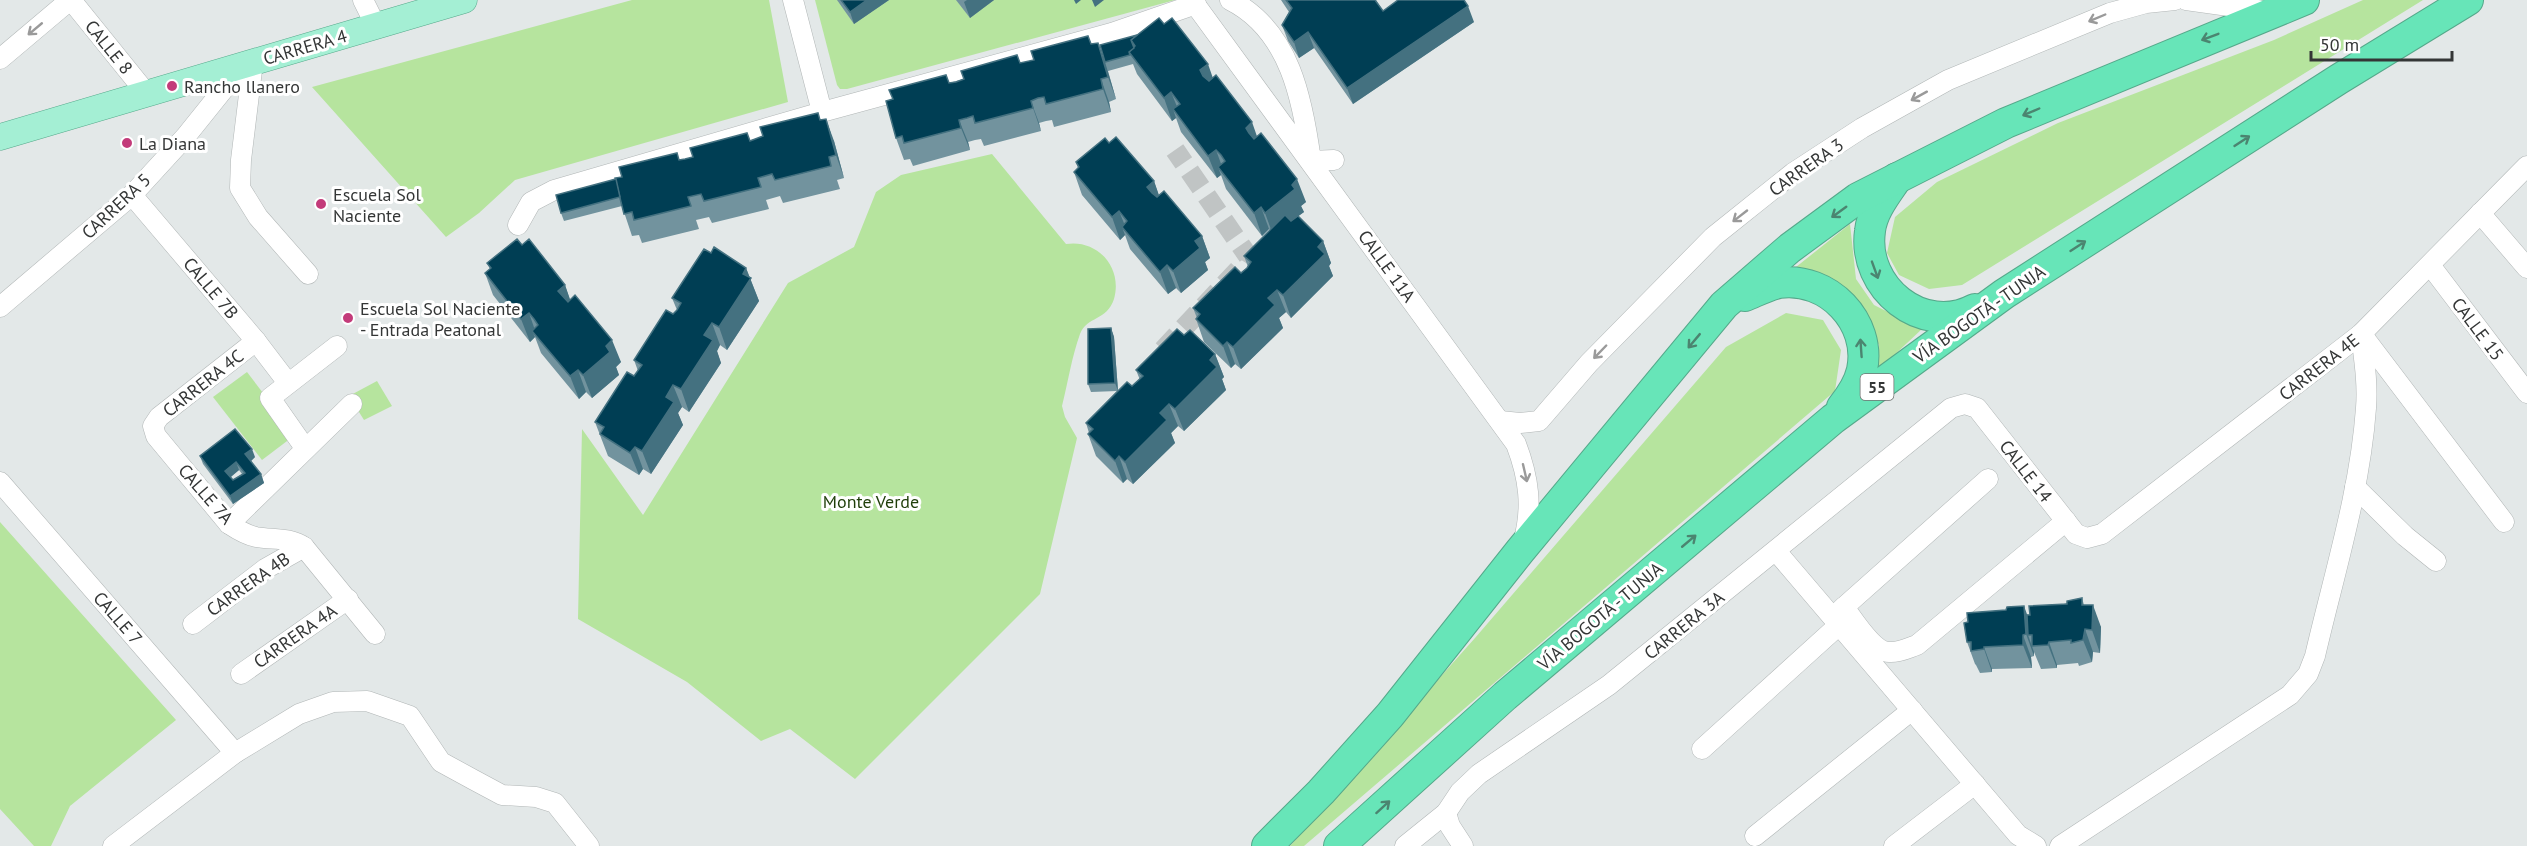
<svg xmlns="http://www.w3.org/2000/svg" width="2527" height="846" font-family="'PT Sans',sans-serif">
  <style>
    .green { fill: #b6e49e }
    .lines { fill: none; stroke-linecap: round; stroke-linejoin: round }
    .minor-tunnel { stroke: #c0c4c4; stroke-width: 20; stroke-dasharray: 20 10; stroke-linecap: butt }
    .minor-casing { stroke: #b1b6b6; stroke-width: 21 }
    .major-casing { stroke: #55a88a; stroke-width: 27 }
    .highway-casing { stroke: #55a88a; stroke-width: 32 }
    .minor { stroke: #fff; stroke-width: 20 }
    .major { stroke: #a4efd4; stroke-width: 26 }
    .highway { stroke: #67e5b8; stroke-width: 30 }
    .wall { fill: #72939e; fill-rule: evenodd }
    .shaded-wall { fill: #447180 }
    .building { fill: #003e54; stroke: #447180; stroke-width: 1.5; fill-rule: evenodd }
    .oneway { stroke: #9a9a9a }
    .oneway2 { stroke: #4b8570 }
    .poi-dot { fill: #c33b7a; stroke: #fff; stroke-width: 2 }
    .labels { text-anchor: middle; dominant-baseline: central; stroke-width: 6; stroke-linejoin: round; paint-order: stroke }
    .shield { fill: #fff; stroke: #717272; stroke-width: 1.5 }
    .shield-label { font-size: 16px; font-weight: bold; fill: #343636 }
    .street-label { font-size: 18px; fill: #343636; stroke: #fff }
    .poi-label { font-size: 18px; fill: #343636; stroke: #fff; text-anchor: start }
    .park-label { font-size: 18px; fill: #1f3e09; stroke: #fff }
  </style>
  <rect width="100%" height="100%" fill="#e3e8e8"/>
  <!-- green -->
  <g class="green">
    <polygon points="632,0 769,0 788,102 515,180 479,213 446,237 312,87"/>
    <polygon points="815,0 1175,0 847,89 840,89 837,85"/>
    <polygon points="2363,0 2423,0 1962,285 1929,289 1899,275 1887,253 1895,217 1937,182 2058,123 2274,40"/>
    <path d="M 992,154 L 1066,244 C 1097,239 1123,267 1114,299 C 1107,321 1087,316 1080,334 C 1072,356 1068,382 1062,406 L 1065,417 L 1077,438 L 1040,594 L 855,779 L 790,729 L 761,741 L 687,682 L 578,619 L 582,429 L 643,515 L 788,283 L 854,247 L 876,192 L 901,175 Z"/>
    <polygon points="1850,224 1856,279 1874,305 1922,329 1875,373 1879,345 1853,300 1826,275 1791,271"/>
    <polygon points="1786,313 1823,320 1841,350 1835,391 1304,846 1290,846 1475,638 1726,347"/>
    <polygon points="247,372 295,435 262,460 213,397"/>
    <polygon points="377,381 392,406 364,420 349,396"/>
    <polygon points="0,522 176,720 70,806 51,846 34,846 0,809"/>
  </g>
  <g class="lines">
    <!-- minor-tunnel -->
    <polyline class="minor-tunnel" points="1163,350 1241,267 1248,256 1175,150"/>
    <defs>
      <g id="minor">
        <polyline points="71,0 147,94"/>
        <polyline points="363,0 376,26"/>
        <polyline points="793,0 822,112"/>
        <path d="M 1192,0 L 1516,444 C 1529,478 1533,508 1523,543"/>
        <path d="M 1230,0 C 1290,30 1303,101 1311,161 L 1334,160"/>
        <polyline points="2186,0 2272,12"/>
        <polyline points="0,59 70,0"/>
        <polyline points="253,62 241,160 240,188 258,217 308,274"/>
        <polyline points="132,195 256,341 288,383"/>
        <polyline points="2480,213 2527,268"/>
        <polyline points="518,225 531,202 554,190 822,112 1112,33 1196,4"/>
        <polyline points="2430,265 2527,393"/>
        <polyline points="0,307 132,195 186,136 243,65"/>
        <polyline points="2363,336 2504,522"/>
        <path d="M 256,341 L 159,417 L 153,426 L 156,436 L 229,524 C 238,530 246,535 256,537 C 273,540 290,537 304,547 L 375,634"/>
        <polyline points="1500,421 1520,423 1539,421 1589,363 1713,237 1793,173 1862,128 1948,80 2110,13 2146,3 2175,0"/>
        <polyline points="305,448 270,398 337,346"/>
        <polyline points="0,482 235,753"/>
        <polyline points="2355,487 2405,536 2436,561"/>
        <polyline points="229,524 352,404"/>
        <polyline points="1776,551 2018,835 2036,846"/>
        <path d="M 1844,607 C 1854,620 1873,652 1889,652 C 1899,653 1908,648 1917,645 L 2066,521"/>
        <polyline points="1835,615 1988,479"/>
        <polyline points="193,624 265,569 304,547"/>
        <polyline points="241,674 348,599"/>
        <polyline points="1702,749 1839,625"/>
        <polyline points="1446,813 1450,826 1463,846"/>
        <polyline points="1755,836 1912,710"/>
        <polyline points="113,846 235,753 299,714 333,702 367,701 410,716 441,762 474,780 502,795 536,797 555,803 589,846"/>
        <polyline points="1405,846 1446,813 1460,792 1479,774 1609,685 1951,408 1965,404 1977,408 2076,534 2087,538 2102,534 2361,334 2527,166"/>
        <polyline points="1894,846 1975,784"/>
        <path d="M 2060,846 L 2290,695 L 2308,674 L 2315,656 C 2334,574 2360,492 2366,408 C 2368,383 2364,359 2361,334"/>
      </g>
      <polyline id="major" points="0,137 464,0"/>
      <g id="highway">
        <path d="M 1897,178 C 1887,193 1872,211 1870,231 C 1862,287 1922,337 1975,309"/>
        <path d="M 1745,296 C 1755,292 1768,285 1779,283 C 1828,276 1872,322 1862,370 C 1859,383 1850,397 1842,407"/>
        <polyline points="1267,846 1321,792 1390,715 1520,551 1724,305 1790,248 1858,198 2006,123 2304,0"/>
        <polyline points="1339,846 1505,696 1833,419 2004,294 2339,79 2468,0"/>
      </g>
    </defs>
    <!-- minor casing -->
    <use href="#minor" class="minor-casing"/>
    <!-- major casing -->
    <use href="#major" class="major-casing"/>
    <!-- highway casing -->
    <use href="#highway" class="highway-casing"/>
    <!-- minor -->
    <use href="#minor" class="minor"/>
    <!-- major -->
    <use href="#major" class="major"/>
    <!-- highway -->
    <use href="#highway" class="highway"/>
  </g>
  <!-- wall -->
  <g class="wall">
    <polygon points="837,0 889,0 854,24"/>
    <polygon points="956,0 994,0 970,18"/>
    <polygon points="1281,0 1376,0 1383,11 1474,22 1353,104 1314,48 1299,58 1288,41 1282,25 1289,12"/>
    <polygon points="1137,35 1213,78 1306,202 1301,206 1304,212 1298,216 1323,241 1331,263 1329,266 1333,276 1291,318 1286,312 1279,318 1283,328 1241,369 1235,364 1231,368 1204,342 1196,319 1197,318 1193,308 1248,267 1244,256 1270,230 1269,229 1262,236 1226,189 1221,175 1217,178 1181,132 1176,118 1172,121 1137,74 1133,64 1108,71 1116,99 1109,102 1111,112 1054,127 1052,120 1046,121 1039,123 1041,131 984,146 981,139 975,140 968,142 970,150 913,166 910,159 904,160 896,138 949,83 1091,44 1103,57"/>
    <polygon points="820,120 834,141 844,178 837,180 840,189 783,203 780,196 766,200 769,209 712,223 709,217 696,220 699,229 642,243 639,235 632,236 622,206 564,221 561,213 616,179"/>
    <polygon points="1109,143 1154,181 1159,196 1202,236 1210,258 1205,262 1208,270 1181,293 1176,288 1168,294 1130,249 1125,235 1120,240 1082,195 1074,172 1078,168 1076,162"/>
    <polygon points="522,245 565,285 570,300 621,362 616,367 619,375 592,398 586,392 579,399 541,353 535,337 530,342 493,295 485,273 490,269 487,263"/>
    <polygon points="711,253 746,268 759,301 727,350 720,345 717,351 721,363 689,412 682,407 678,413 683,425 651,474 643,469 639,475 608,456 595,422 638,371 634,360 677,310 672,298"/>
    <polygon points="1111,328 1114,337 1118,391 1132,386 1140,380 1136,370 1184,335 1215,354 1224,377 1222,379 1226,390 1184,431 1178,426 1171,433 1175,443 1133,484 1127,479 1123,483 1096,456 1088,434 1089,433 1086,423 1117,391 1091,392 1088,384"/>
    <path d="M 200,456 L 255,457 L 251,461 L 261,474 L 264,483 L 233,504 L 203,464 ZM 239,470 L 242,474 L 233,480 L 231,477 Z"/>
    <polygon points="2082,598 2084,605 2101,627 2100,653 2093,652 2092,662 2079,666 2078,663 2057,665 2057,668 2041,669 2034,652 2034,656 2031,657 2032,668 1992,669 1992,672 1980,673 1976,665 1975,664 1967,642 2006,610 2030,615"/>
  </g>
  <!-- shaded-wall -->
  <g class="shaded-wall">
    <polygon points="867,0 889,0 854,24 850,12"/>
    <polygon points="967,0 994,0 970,18 964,2"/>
    <polygon points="1074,0 1081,0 1076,4"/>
    <polygon points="1092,0 1104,0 1095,7"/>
    <polygon points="1468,6 1474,22 1353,104 1347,88"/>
    <polygon points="1308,32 1314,48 1299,58 1294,42"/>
    <polygon points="1098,43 1105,62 1116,99 1108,77"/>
    <polygon points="1208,64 1216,87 1208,92 1200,70"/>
    <polygon points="1101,79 1109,102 1111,112 1103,89"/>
    <polygon points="1171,92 1180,114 1173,109 1176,118 1172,121 1164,98"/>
    <polygon points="1031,101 1039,123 1041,131 1033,108"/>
    <polygon points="826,119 834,141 844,178 836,155"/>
    <polygon points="959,120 968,142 970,150 961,128"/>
    <polygon points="1252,122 1260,145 1254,150 1246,128"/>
    <polygon points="1216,150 1224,172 1218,167 1221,175 1217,178 1208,156"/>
    <polygon points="1297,179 1306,202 1301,206 1304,212 1273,235 1265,213"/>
    <polygon points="1154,181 1162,204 1147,187"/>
    <polygon points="1261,207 1269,229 1262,236 1254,213"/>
    <polygon points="1119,211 1128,233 1122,227 1125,235 1120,240 1112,217"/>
    <polygon points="1202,236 1210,258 1205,262 1208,270 1181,293 1173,271 1195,241"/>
    <polygon points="1323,241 1331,263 1329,266 1333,276 1291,318 1283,295"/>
    <polygon points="1167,265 1176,288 1168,294 1160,272"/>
    <polygon points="746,268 759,301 727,350 719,327 743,274"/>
    <polygon points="565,285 573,308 558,291"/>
    <polygon points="1277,290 1286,312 1279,318 1283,328 1241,369 1233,347 1268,298"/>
    <polygon points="529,313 537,336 532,331 535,337 530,342 521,319"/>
    <polygon points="712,323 720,345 717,351 721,363 689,412 681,389 704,335"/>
    <polygon points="1111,328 1114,337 1118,391 1115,383"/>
    <polygon points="612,340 621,362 616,367 619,375 592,398 583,375 606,346"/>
    <polygon points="1227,342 1235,364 1231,368 1223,346"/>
    <polygon points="1215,354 1224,377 1222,379 1226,390 1184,431 1175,409"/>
    <polygon points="578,370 586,392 579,399 570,376"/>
    <polygon points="673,385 682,407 678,413 683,425 651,474 642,451 666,397"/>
    <polygon points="1169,404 1178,426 1171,433 1175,443 1133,484 1125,462 1160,413"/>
    <polygon points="635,447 643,469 639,475 630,453"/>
    <polygon points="252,449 255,457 249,463 245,454"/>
    <polygon points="1119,456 1127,479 1123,483 1115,461"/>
    <polygon points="236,462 239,470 228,479 225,471"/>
    <polygon points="261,474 264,483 233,504 230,496"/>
    <polygon points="2093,605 2101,627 2100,653 2092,630"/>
    <polygon points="2024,606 2032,628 2032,635 2028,635 2034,652 2034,656 2026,634"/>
    <polygon points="2085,629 2093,652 2092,662 2083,640"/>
    <polygon points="2023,635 2031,657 2032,668 2023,645"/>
    <polygon points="2049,642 2057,665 2057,668 2048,645"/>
    <polygon points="1984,647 1992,669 1992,672 1984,649"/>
  </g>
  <!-- building -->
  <g class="building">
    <polygon points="841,0 867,0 850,12"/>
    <polygon points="1286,0 1375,0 1383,11 1398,0 1464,0 1468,6 1347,88 1308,32 1294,42 1282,25 1292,8"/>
    <polygon points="1159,18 1164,24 1172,18 1208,64 1200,70 1203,76 1209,81 1216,75 1252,122 1246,128 1249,133 1254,139 1261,133 1297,179 1292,185 1295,189 1265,213 1261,207 1254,213 1218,167 1225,161 1221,155 1216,150 1208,156 1173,109 1180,104 1171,92 1164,98 1129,52 1135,46 1131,40"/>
    <polygon points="1137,35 1131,40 1134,48 1129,52 1130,55 1105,62 1100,45"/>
    <polygon points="1088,36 1091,44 1098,43 1108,77 1101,79 1103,89 1046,104 1044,97 1038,98 1031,101 1033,108 975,123 973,116 967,118 959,120 961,128 904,143 902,136 896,138 886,101 893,99 889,90 946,75 949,83 956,82 964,79 961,71 1017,55 1020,63 1034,60 1031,51"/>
    <polygon points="818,113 820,120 826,119 836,155 829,157 831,166 775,180 772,174 758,178 761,187 704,201 701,194 688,197 691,206 634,220 632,212 624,214 615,178 622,177 619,167 677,153 679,160 685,159 693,157 690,148 747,133 750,141 763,136 760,127"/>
    <polygon points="1116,137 1154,181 1147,187 1152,193 1157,197 1164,191 1202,236 1195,241 1200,248 1173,271 1167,265 1160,272 1122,227 1127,221 1119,211 1112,217 1074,172 1079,167 1076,162 1105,138 1109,143"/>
    <polygon points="616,179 620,197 561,213 556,195"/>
    <polygon points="1285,215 1291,221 1298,216 1323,241 1318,247 1325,254 1283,295 1277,290 1268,298 1275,305 1233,347 1227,342 1223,346 1196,319 1200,314 1193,308 1235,267 1241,273 1247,268 1251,262 1244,256"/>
    <polygon points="517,239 522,245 529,239 565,285 558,291 568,302 575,295 612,340 606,346 610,352 583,375 578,370 570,376 532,331 538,325 534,319 529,313 521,319 485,273 491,268 487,263"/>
    <polygon points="714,247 746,268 743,274 751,278 719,327 712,323 704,335 713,340 681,389 673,385 666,397 674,402 642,451 635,447 630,453 600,434 604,427 595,422 627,372 634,376 642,365 634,360 666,310 673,314 677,310 681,303 672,298 704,249 711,253"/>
    <polygon points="1111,328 1115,383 1088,384 1088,329"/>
    <polygon points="1177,329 1184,335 1190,330 1215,354 1210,360 1217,367 1175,409 1169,404 1160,413 1167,420 1125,462 1119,456 1115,461 1088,434 1093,429 1086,423 1127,382 1132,386 1143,376 1136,370"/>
    <path d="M 235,429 L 252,449 L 245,454 L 261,474 L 230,496 L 200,456 ZM 236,462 L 245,473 L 233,480 L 225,471 Z"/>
    <polygon points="2082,598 2082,605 2093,605 2092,630 2085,629 2083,640 2071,643 2071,640 2049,642 2048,645 2032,646 2032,635 2028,635 2027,615 2030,615 2029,606 2067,604 2067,601"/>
    <polygon points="2024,606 2026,634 2023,635 2023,645 1984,647 1984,649 1971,651 1971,642 1967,642 1964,623 1968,622 1967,613 2006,610 2007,607"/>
  </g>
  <!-- one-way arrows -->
  <defs><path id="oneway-shaft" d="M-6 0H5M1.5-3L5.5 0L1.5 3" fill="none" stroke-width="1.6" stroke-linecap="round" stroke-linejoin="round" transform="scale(1.5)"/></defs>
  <g class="oneway">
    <use href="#oneway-shaft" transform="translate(2097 18) rotate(157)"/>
    <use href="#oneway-shaft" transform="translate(35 29) rotate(140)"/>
    <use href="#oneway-shaft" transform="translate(1919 96) rotate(151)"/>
    <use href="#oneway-shaft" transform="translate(1740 216) rotate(142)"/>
    <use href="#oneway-shaft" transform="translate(1600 352) rotate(134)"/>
    <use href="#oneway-shaft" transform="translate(1525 473) rotate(77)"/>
  </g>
  <g class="oneway2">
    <use href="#oneway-shaft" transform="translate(2210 37) rotate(159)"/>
    <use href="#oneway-shaft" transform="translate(2031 112) rotate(157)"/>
    <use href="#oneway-shaft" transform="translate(2242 141) rotate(-33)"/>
    <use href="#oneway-shaft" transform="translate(1839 212) rotate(144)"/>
    <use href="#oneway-shaft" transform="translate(2078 246) rotate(-33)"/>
    <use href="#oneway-shaft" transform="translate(1875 270) rotate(70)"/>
    <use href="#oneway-shaft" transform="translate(1694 341) rotate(130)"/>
    <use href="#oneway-shaft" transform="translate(1861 348) rotate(-94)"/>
    <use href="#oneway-shaft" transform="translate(1689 541) rotate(-40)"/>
    <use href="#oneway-shaft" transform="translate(1383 807) rotate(-42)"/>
  </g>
  <!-- markers -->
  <g class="poi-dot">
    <circle cx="172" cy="86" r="6"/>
    <circle cx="127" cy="143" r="6"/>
    <circle cx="321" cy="204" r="6"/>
    <circle cx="348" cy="318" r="6"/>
  </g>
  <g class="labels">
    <!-- shield labels -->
    <rect class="shield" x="1860.5" y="374" width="33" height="26" rx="4.5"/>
    <g class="shield-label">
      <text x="1877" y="387">55</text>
    </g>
    <!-- street labels -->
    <g class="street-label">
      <text transform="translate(109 47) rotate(51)">CALLE 8</text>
      <text transform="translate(305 47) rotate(-16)">CARRERA 4</text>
      <text transform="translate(1806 167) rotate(-35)">CARRERA 3</text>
      <text transform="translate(116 206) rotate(-43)">CARRERA 5</text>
      <text transform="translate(1387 266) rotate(54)">CALLE 11A</text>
      <text transform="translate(211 288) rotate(50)">CALLE 7B</text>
      <text transform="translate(1979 314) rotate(-35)">VÍA BOGOTÁ - TUNJA</text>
      <text transform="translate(2478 329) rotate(53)">CALLE 15</text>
      <text transform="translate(2319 367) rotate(-38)">CARRERA 4E</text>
      <text transform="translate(203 383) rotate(-38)">CARRERA 4C</text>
      <text transform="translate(2026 471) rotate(52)">CALLE 14</text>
      <text transform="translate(206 494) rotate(49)">CALLE 7A</text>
      <text transform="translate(248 584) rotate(-35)">CARRERA 4B</text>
      <text transform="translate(1600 616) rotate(-40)">VÍA BOGOTÁ - TUNJA</text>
      <text transform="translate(118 618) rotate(49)">CALLE 7</text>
      <text transform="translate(1684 625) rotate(-39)">CARRERA 3A</text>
      <text transform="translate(295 636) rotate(-35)">CARRERA 4A</text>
    </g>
    <!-- poi labels -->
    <g class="poi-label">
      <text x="184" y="86">Rancho llanero</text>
      <text x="139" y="143">La Diana</text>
      <text x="333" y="194">Escuela Sol<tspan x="333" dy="21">Naciente</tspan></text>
      <text x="360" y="308">Escuela Sol Naciente<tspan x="360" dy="21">- Entrada Peatonal</tspan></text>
    </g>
    <!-- park labels -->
    <g class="park-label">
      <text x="871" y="501">Monte Verde</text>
    </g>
  </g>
  <!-- scale -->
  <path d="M2311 51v9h141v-9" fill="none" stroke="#343636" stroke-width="3"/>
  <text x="2320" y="51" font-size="18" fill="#343636" stroke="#ffffff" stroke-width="4.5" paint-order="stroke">50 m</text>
</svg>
